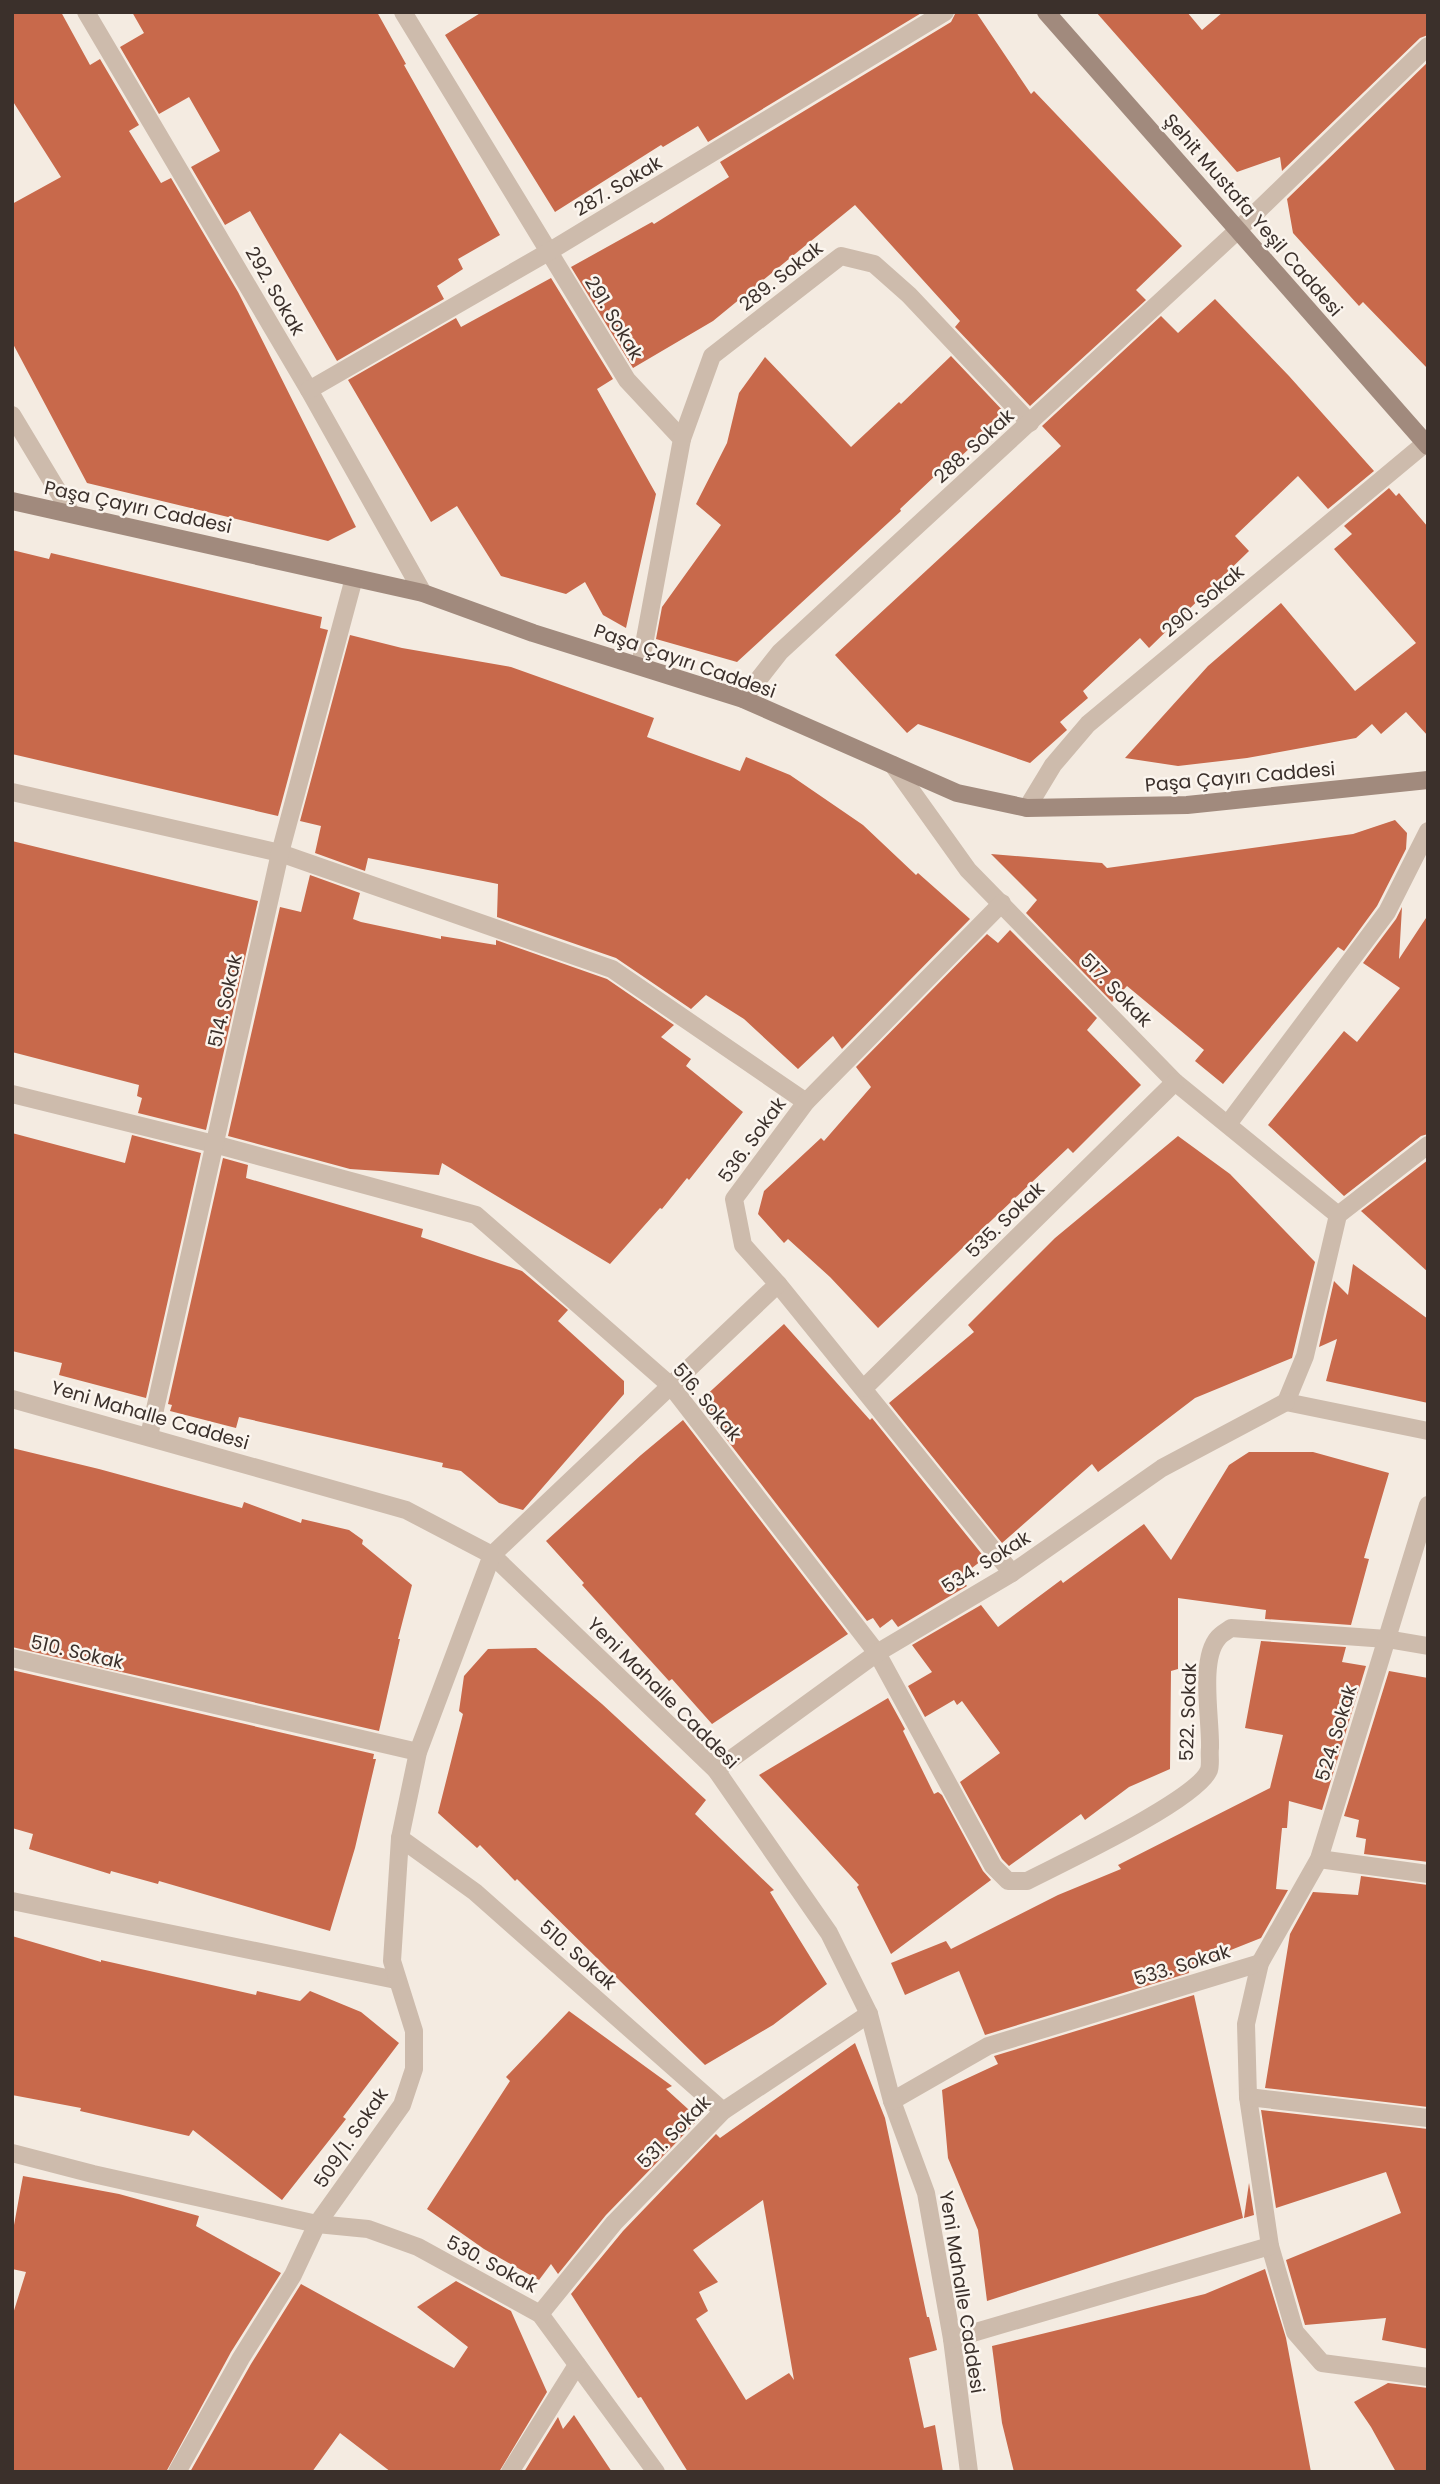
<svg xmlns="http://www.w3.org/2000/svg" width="1440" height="2484" font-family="Poppins,sans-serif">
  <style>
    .building { fill: #c8694b; fill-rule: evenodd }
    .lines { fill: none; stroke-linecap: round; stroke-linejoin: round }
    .street { stroke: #cdbbac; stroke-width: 18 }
    .secondary { stroke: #a18a7d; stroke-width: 18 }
    .labels { text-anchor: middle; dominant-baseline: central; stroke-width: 5; stroke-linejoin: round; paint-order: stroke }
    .street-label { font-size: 19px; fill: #3b302b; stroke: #fbf5ee }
  </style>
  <rect width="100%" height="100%" fill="#f4ebe1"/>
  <!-- building -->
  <g class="building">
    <polygon points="12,12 61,12 90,65 100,59 139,125 129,131 161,183 171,178 238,292 356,527 328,541 87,483 12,342 12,204 61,177 12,100"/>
    <polygon points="132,12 377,12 406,64 404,65 500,235 458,259 463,269 437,286 444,299 337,361 250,211 225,225 191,167 220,151 189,97 159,114 120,47 144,33"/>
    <polygon points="482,12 923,12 708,142 698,126 663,147 661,145 555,212 445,35"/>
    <polygon points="956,12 976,12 1031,94 1034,91 1182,246 1136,290 1146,300 1030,406 955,327 960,321 855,205 713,321 633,368 571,267 652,222 654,224 729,177 720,162 951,22"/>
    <polygon points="1096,12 1187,12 1202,30 1223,12 1428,12 1428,35 1420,38 1282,171 1280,157 1237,172"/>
    <polygon points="1428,62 1428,369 1363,302 1359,306 1293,233 1287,199"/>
    <polygon points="551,278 613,379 597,389 656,494 626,628 603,615 585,582 566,594 501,576 457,506 431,522 348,380 456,318 461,327"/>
    <polygon points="1215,299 1289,376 1374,471 1328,509 1298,476 1235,536 1249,551 1149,648 1140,638 1083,691 1088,698 1060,722 1067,730 1030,763 918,724 907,733 835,655 1061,446 1042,426 1161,316 1178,333"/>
    <polygon points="951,356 1006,414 956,461 954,458 900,509 901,511 737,662 656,639 662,607 721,525 696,504 727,443 739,393 765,357 851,447 899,402 901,404"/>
    <polygon points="1389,488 1396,496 1399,493 1428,527 1428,736 1406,712 1381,734 1372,724 1356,738 1247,758 1178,766 1125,758 1208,666 1281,603 1355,691 1416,643 1334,549 1352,534 1344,526"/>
    <polygon points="12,550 49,559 51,553 322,617 320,628 328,630 278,816 12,754"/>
    <polygon points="350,635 402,648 511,667 654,718 647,737 740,771 746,757 790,775 863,825 916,875 918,873 970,919 842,1049 833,1036 798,1069 744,1019 706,995 691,1009 616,958 497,917 498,884 368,858 365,871 315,853 321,826 300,821"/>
    <polygon points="1395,820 1407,833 1406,849 1377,906 1344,951 1338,947 1223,1084 1195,1061 1204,1050 1127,986 1112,1002 1026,913 1037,900 991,854 1102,863 1107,868 1353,834"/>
    <polygon points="12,841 258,901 206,1130 138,1113 142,1098 137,1096 139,1085 12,1052"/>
    <polygon points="310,875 360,893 353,919 361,922 441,939 441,936 496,945 496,940 607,979 674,1025 661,1037 691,1059 686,1066 743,1112 689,1180 687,1178 662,1209 660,1208 610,1264 442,1163 439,1175 350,1169 228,1136 280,907 301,912"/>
    <polygon points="1402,907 1399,959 1428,915 1428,1134 1421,1136 1344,1196 1268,1125 1344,1031 1357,1042 1400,988 1363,963 1396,919"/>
    <polygon points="1010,930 1097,1018 1087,1030 1141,1085 1073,1153 1068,1148 878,1328 830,1277 788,1239 784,1243 758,1214 764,1191 821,1138 824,1141 871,1087 856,1067 987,934 998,943"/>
    <polygon points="12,1133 125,1163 132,1135 201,1153 146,1398 59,1375 62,1363 12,1351"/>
    <polygon points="1178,1136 1230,1174 1315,1262 1292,1358 1195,1398 1098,1472 1092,1464 1002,1543 889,1403 974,1332 968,1325 1055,1238"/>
    <polygon points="223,1158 248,1165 246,1178 423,1229 421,1237 522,1271 568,1310 558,1321 624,1381 624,1394 523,1510 499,1503 461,1471 442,1467 443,1463 239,1417 236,1428 170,1411 172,1405 168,1404"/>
    <polygon points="1428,1160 1428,1272 1361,1211"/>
    <polygon points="1353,1264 1428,1319 1428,1403 1326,1381 1337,1339 1319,1347 1334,1281 1348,1295"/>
    <polygon points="784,1324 870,1420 872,1418 985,1558 960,1577 967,1586 898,1627 892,1619 880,1628 873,1618 867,1621 700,1405 705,1402 702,1399"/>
    <polygon points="683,1420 848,1634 712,1724 672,1679 669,1681 582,1585 584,1583 546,1541 641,1455"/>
    <polygon points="12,1448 99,1469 242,1508 244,1502 301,1523 302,1519 349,1530 363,1540 362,1544 412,1585 398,1639 400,1639 379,1731 12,1647"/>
    <polygon points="1249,1452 1313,1452 1389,1473 1364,1558 1369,1559 1351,1625 1265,1619 1266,1610 1178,1598 1178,1669 1171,1671 1170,1769 1129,1787 1085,1820 1081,1814 1009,1866 1002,1859 960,1782 1000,1753 962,1701 957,1705 954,1700 925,1717 908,1686 932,1672 912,1645 981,1605 998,1627 1061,1580 1063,1583 1144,1524 1171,1560 1229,1465"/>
    <polygon points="1261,1641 1346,1647 1342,1662 1366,1666 1322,1810 1289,1801 1287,1828 1282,1828 1276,1889 1288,1890 1261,1938 1188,1967 1189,1973 985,2035 959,1971 905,1995 891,1963 946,1941 951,1949 1058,1895 1121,1869 1118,1865 1270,1788 1283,1735 1245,1728"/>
    <polygon points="536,1648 602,1704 706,1800 695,1814 774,1890 770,1892 827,1984 773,2025 705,2065 517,1879 515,1881 480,1845 477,1848 438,1813 463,1714 459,1711 464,1676 488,1649"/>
    <polygon points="12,1670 374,1754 373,1759 376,1759 355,1848 330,1931 159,1881 158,1884 111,1871 110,1874 29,1849 33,1834 12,1828"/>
    <polygon points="1389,1671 1428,1678 1428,1862 1364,1854 1366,1839 1356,1837 1359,1820 1344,1816"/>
    <polygon points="888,1698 905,1729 903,1731 934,1794 938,1792 942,1795 983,1871 991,1880 891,1954 857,1887 859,1885 759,1775"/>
    <polygon points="1361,1876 1428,1885 1428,2107 1265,2088 1290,1934 1313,1892 1358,1895"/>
    <polygon points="12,1936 101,1962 101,1960 256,1995 257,1991 300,2001 310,1991 361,2012 399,2043 343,2117 346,2119 282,2200 193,2130 189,2136 80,2111 81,2108 12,2095"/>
    <polygon points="1194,1995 1243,2218 987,2301 978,2230 948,2158 942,2090 998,2064 994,2056"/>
    <polygon points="569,2011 672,2086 666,2089 699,2119 606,2215 558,2274 551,2264 539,2280 484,2249 427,2209 510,2081 506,2077"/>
    <path d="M 855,2043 L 885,2118 L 927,2317 L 929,2317 L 937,2350 L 909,2358 L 924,2428 L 935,2425 L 943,2472 L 688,2472 L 641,2397 L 638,2398 L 571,2294 L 623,2231 L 716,2134 L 720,2138 ZM 763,2200 L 794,2380 L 789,2373 L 746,2400 L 696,2319 L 708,2311 L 699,2292 L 718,2282 L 693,2250 Z"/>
    <polygon points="1261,2110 1428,2129 1428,2349 1382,2340 1386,2318 1305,2325 1286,2260 1401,2213 1386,2172 1276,2208"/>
    <polygon points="23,2176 119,2194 199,2216 196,2226 281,2273 231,2352 166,2472 12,2472 12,2317 26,2272 12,2269 12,2236"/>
    <polygon points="1249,2183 1254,2215 1244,2218"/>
    <polygon points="1265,2269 1286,2338 1311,2472 1014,2472 1002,2423 992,2346 1205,2294"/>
    <polygon points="456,2281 511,2311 547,2392 499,2472 391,2472 340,2433 312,2472 190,2472 251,2364 301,2284 454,2368 468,2347 417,2307"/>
    <polygon points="1388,2383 1428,2388 1428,2472 1396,2472 1371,2427 1354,2402"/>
    <polygon points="574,2415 612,2472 524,2472 558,2417 563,2429"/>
  </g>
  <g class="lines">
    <!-- street -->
    <g class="street">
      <polyline points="86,12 309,390 423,593"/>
      <polyline points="403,12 627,380 682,439 640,666"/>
      <polyline points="309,390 550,251 945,12"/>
      <polyline points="12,415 71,513"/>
      <polyline points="682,439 712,356 841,256 874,264 909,295 1030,423"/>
      <polyline points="743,699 780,652 1238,230 1428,46"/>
      <polyline points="893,765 968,870 1175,1082 1338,1215"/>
      <polyline points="12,792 280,853 612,969 806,1102"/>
      <polyline points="1027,808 1053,765 1088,724 1428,441"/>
      <path d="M 12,1094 L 214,1144 L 476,1215 L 671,1386 L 877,1653 L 993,1866 L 1008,1881 L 1027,1881 C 1062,1863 1197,1800 1209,1770 C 1211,1764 1209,1754 1210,1748 C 1211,1720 1199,1660 1218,1638 C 1221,1634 1227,1631 1231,1628 L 1387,1639 L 1428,1646"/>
      <polyline points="1228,1124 1387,912 1428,831"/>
      <polyline points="778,1284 1012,1573"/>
      <polyline points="864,1388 1175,1082"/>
      <polyline points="12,1399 406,1510 492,1555 716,1770 829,1933 869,2014 892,2101 926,2193 952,2339 969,2472"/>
      <polyline points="1286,1402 1305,1356 1338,1215 1428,1145"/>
      <polyline points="1286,1402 1428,1431"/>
      <polyline points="149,1436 280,853 354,578"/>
      <polyline points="1428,1505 1319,1859 1260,1963 1246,2024 1248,2097 1270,2246 1295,2332 1322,2363 1428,2377"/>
      <polyline points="12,1658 418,1752"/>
      <polyline points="716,1770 877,1653 1012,1573 1162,1468 1286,1402"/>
      <polyline points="400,1838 475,1892 723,2111"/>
      <polyline points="1319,1859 1428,1874"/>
      <polyline points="12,1901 396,1980"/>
      <polyline points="1248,2097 1428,2118"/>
      <polyline points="892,2101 988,2046 1260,1963"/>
      <polyline points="12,2153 93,2174 317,2224 368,2229 418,2247 540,2314 656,2472"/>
      <polyline points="540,2314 614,2223 723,2111 869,2014"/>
      <polyline points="952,2339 1270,2246"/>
      <polyline points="177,2472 241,2358 293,2275 317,2224 402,2105 414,2069 414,2031 392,1961 400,1838 418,1752 492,1555 778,1284 743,1245 734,1199 806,1102 1002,903"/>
      <polyline points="510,2472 577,2365"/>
    </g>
    <!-- secondary -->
    <g class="secondary">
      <polyline points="1046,12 1428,446"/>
      <polyline points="12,501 423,593 533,633 743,699 957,793 1027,808 1187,805 1428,780"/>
    </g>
  </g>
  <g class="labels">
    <!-- street labels -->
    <g class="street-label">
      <text transform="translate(618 186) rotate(-31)">287. Sokak</text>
      <text transform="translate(1253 215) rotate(49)">Şehit Mustafa Yeşil Caddesi</text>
      <text transform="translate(781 276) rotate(-38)">289. Sokak</text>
      <text transform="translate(275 291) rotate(60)">292. Sokak</text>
      <text transform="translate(614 318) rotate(59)">291. Sokak</text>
      <text transform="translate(974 446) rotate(-42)">288. Sokak</text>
      <text transform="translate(138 507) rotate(12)">Paşa Çayırı Caddesi</text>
      <text transform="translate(1203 601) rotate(-40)">290. Sokak</text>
      <text transform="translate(685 661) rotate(19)">Paşa Çayırı Caddesi</text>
      <text transform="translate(1240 777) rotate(-5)">Paşa Çayırı Caddesi</text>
      <text transform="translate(1116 990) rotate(46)">517. Sokak</text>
      <text transform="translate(225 1001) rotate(-77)">514. Sokak</text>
      <text transform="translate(752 1140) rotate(-54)">536. Sokak</text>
      <text transform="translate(1005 1220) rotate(-44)">535. Sokak</text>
      <text transform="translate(707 1402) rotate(50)">516. Sokak</text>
      <text transform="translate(150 1415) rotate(16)">Yeni Mahalle Caddesi</text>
      <text transform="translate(986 1562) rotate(-32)">534. Sokak</text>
      <text transform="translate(77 1652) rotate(13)">510. Sokak</text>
      <text transform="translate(663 1693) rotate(45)">Yeni Mahalle Caddesi</text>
      <text transform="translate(1188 1712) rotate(-88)">522. Sokak</text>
      <text transform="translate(1336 1733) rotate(-73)">524. Sokak</text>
      <text transform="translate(578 1955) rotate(41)">510. Sokak</text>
      <text transform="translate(1182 1965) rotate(-17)">533. Sokak</text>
      <text transform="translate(674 2132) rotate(-45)">531. Sokak</text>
      <text transform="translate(351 2138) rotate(-56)">509/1. Sokak</text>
      <text transform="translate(492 2264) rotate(28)">530. Sokak</text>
      <text transform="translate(962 2292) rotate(81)">Yeni Mahalle Caddesi</text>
    </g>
  </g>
  <!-- border -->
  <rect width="1440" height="2484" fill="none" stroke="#3b302b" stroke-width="28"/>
</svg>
